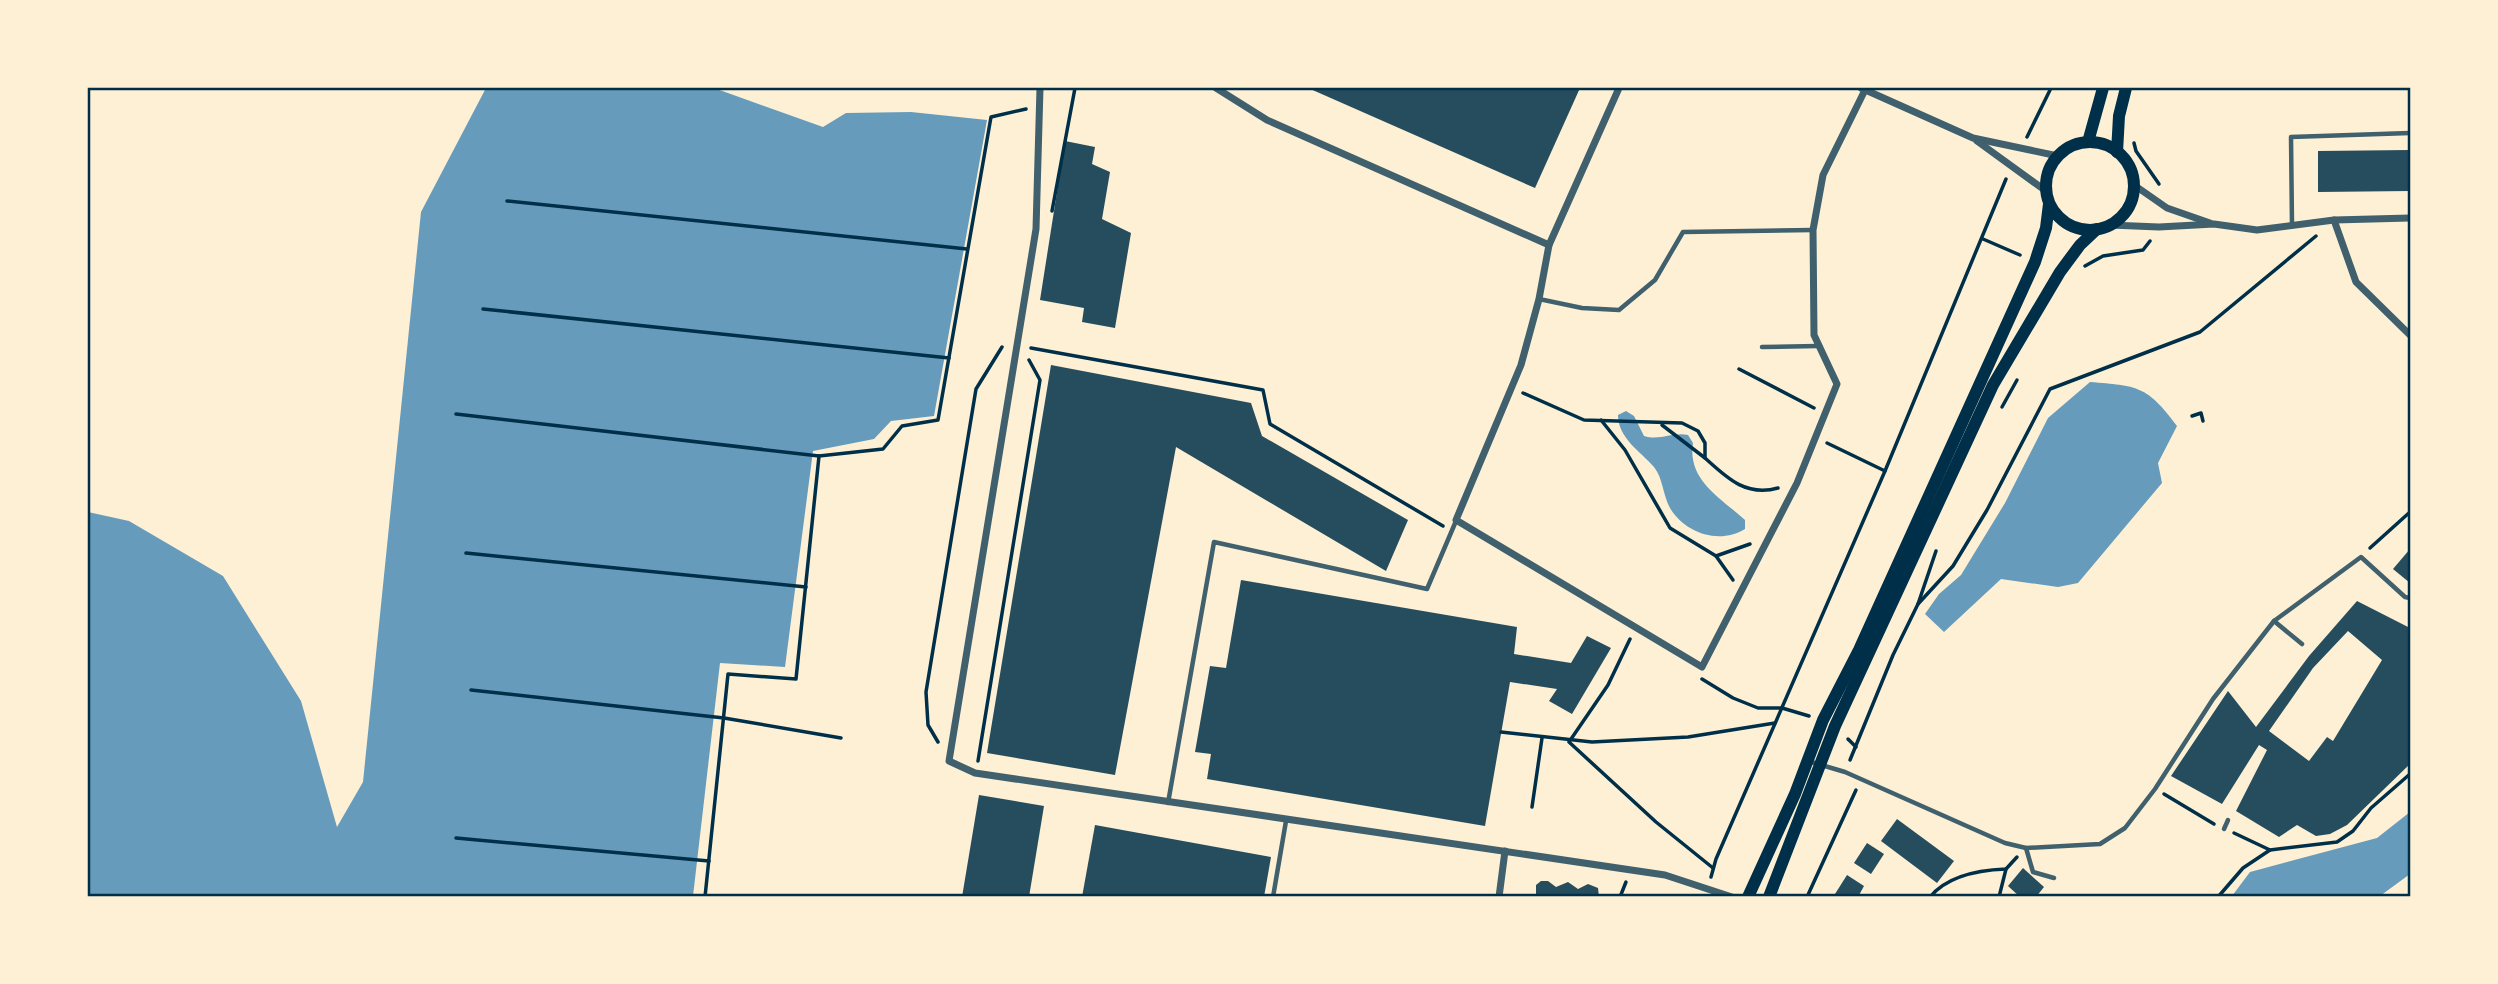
<svg xmlns="http://www.w3.org/2000/svg" width="2498" height="984" font-family="'Varela Round',sans-serif">
  <style>
    .water { fill: #669bbc }
    .building { fill: #264d5e; fill-rule: evenodd }
    .lines { fill: none; stroke-linecap: round; stroke-linejoin: round }
    .path { stroke: #003049; stroke-width: 3.5 }
    .service { stroke: #3f606c; stroke-width: 4.5 }
    .minor { stroke: #3f606c; stroke-width: 7 }
    .secondary { stroke: #003049; stroke-width: 12 }
    .neatline { fill: none; stroke: #003049; stroke-width: 2.5 }
  </style>
  <rect width="100%" height="100%" fill="#fdf0d5"/>
  <!-- water -->
  <g class="water">
    <polygon points="486,88 714,88 823,127 846,113 911,112 987,120 934,416 891,421 874,439 813,451 785,667 720,663 693,896 88,897 88,512 129,521 223,576 301,701 337,827 363,782 421,212"/>
    <path d="M 2090,382 C 2137,386 2147,385 2177,426 L 2158,463 L 2162,483 L 2078,583 L 2058,587 L 2001,579 L 1944,632 L 1925,614 L 1939,594 L 1961,575 L 2005,503 L 2048,418 Z"/>
    <path d="M 1626,411 L 1634,416 L 1644,436 C 1660,441 1672,432 1688,435 L 1693,443 C 1687,480 1721,498 1745,520 L 1745,529 C 1719,545 1685,533 1670,508 C 1663,496 1663,478 1654,467 C 1640,451 1618,438 1618,415 Z"/>
    <polygon points="2410,812 2410,874 2380,896 2232,896 2250,872 2377,838"/>
  </g>
  <!-- building -->
  <g class="building">
    <polygon points="1308,88 1580,88 1535,188"/>
    <polygon points="1065,141 1095,147 1092,164 1110,172 1102,219 1131,233 1115,328 1082,322 1084,308 1040,300"/>
    <polygon points="2410,150 2410,191 2318,192 2318,151"/>
    <polygon points="1051,365 1251,403 1262,436 1408,520 1386,571 1176,447 1115,775 987,753"/>
    <polygon points="2410,549 2410,583 2393,569"/>
    <polygon points="1241,580 1517,627 1514,654 1571,663 1587,636 1611,648 1572,714 1549,701 1557,689 1510,682 1485,826 1207,779 1211,754 1195,752 1210,666 1226,668"/>
    <path d="M 2357,601 L 2410,628 L 2410,764 L 2347,825 L 2330,834 L 2316,836 L 2297,825 L 2279,837 L 2236,811 L 2267,750 L 2259,745 L 2222,804 L 2171,776 L 2228,691 L 2256,727 L 2309,656 ZM 2348,631 L 2382,660 L 2333,741 L 2327,737 L 2309,761 L 2269,731 L 2313,668 Z"/>
    <polygon points="979,795 1044,806 1029,897 962,897"/>
    <polygon points="1897,819 1954,861 1937,883 1881,841"/>
    <polygon points="1095,825 1271,857 1264,897 1082,897"/>
    <polygon points="1867,843 1884,854 1871,874 1854,863"/>
    <polygon points="2023,868 2044,887 2036,897 2020,897 2008,886"/>
    <polygon points="1847,875 1864,886 1858,897 1835,894"/>
    <polygon points="1541,881 1548,881 1556,887 1568,882 1578,889 1588,884 1598,888 1599,897 1536,897 1536,885"/>
  </g>
  <g class="lines">
    <!-- path -->
    <g class="path">
      <polyline points="2027,137 2051,88"/>
      <polyline points="2134,143 2136,151 2159,184"/>
      <polyline points="507,201 967,249"/>
      <polyline points="1052,211 1075,88"/>
      <polyline points="1983,239 2020,255"/>
      <polyline points="2085,266 2103,256 2143,250 2150,241"/>
      <polyline points="483,309 949,358"/>
      <polyline points="1031,348 1263,390 1270,424 1443,526"/>
      <polyline points="1739,369 1814,408"/>
      <path d="M 1523,393 L 1584,420 L 1682,423 L 1698,431 L 1705,443 L 1705,458 C 1727,478 1746,497 1778,488"/>
      <polyline points="2002,407 2017,380"/>
      <polyline points="456,414 819,456"/>
      <polyline points="2192,416 2201,413 2203,421"/>
      <polyline points="1601,420 1625,450 1670,528 1716,556 1750,544"/>
      <polyline points="1662,425 1705,458"/>
      <polyline points="1827,443 1885,471"/>
      <polyline points="2370,548 2410,512"/>
      <polyline points="466,553 806,587"/>
      <polyline points="1716,556 1733,580"/>
      <polyline points="1918,604 1953,566 1987,510 2050,389 2200,332 2316,236"/>
      <polyline points="1630,639 1608,685 1569,742 1656,822 1713,868"/>
      <polyline points="1702,679 1733,698 1758,708 1782,708 1809,716"/>
      <polyline points="471,690 724,718 841,738"/>
      <polyline points="1501,732 1592,742 1688,737 1775,723"/>
      <polyline points="1848,739 1856,747"/>
      <polyline points="938,742 928,725 926,692 976,389 1002,347"/>
      <polyline points="1850,760 1893,655 1918,604 1936,551"/>
      <polyline points="978,761 1040,380 1029,360"/>
      <polyline points="2164,794 2214,824"/>
      <polyline points="1532,807 1542,738"/>
      <polyline points="2234,833 2270,850"/>
      <polyline points="456,838 709,861"/>
      <polyline points="1711,877 1716,859 1885,471 2006,179"/>
      <polyline points="705,897 728,674 796,679 819,456 883,449 902,426 938,420 991,117 1026,109"/>
      <polyline points="1620,897 1626,882"/>
      <polyline points="1807,897 1856,790"/>
      <path d="M 1930,897 C 1948,875 1979,870 2006,869 L 2017,857"/>
      <polyline points="1999,897 2006,869"/>
      <polyline points="2218,897 2243,868 2270,850 2337,842 2353,831 2371,808 2410,774"/>
      <polyline points="2410,897 2410,896"/>
    </g>
    <!-- service -->
    <g class="service">
      <polyline points="2292,225 2291,137 2410,133"/>
      <polyline points="1539,299 1582,308 1619,310 1655,280 1683,232 1812,230"/>
      <polyline points="1762,347 1818,346"/>
      <polyline points="2274,621 2302,644"/>
      <polyline points="1808,761 1845,772 2005,843 2026,848 2100,844 2125,828 2155,789 2213,699 2274,621 2361,557 2405,597 2410,598"/>
      <polyline points="1168,803 1214,542 1427,589 1456,521"/>
      <polyline points="2224,829 2228,820"/>
      <polyline points="2026,848 2033,872 2054,878"/>
      <polyline points="1273,897 1286,821"/>
    </g>
    <!-- minor -->
    <g class="minor">
      <polyline points="1040,88 1036,229 949,761 975,773 1665,875 1732,897"/>
      <polyline points="1216,88 1267,120 1549,245"/>
      <polyline points="1619,88 1549,245 1539,299 1521,365 1456,520 1702,667 1797,483 1837,384 1814,335 1813,230 1823,175 1865,90"/>
      <polyline points="1861,88 1973,138 2058,156"/>
      <polyline points="1977,141 2046,191"/>
      <polyline points="2134,185 2167,208 2210,223"/>
      <polyline points="2334,220 2356,282 2410,335"/>
      <polyline points="2110,225 2159,227 2214,224 2257,230 2334,220 2410,218"/>
      <polyline points="1499,897 1505,851"/>
    </g>
    <!-- secondary -->
    <g class="secondary">
      <polyline points="2088,142 2103,88"/>
      <circle cx="2090" cy="186" r="44"/>
      <polyline points="2117,152 2119,116 2126,88"/>
      <polyline points="1748,897 1795,794 1823,720 1859,650 2035,262 2046,228 2049,204"/>
      <polyline points="1769,897 1835,726 1993,385 2060,272 2080,245 2097,229"/>
    </g>
  </g>
  <!-- border -->
  <rect width="2498" height="984" fill="none" stroke="#fdf0d5" stroke-width="178"/>
  <rect x="89" y="89" width="2320" height="806" class="neatline"/>
</svg>
